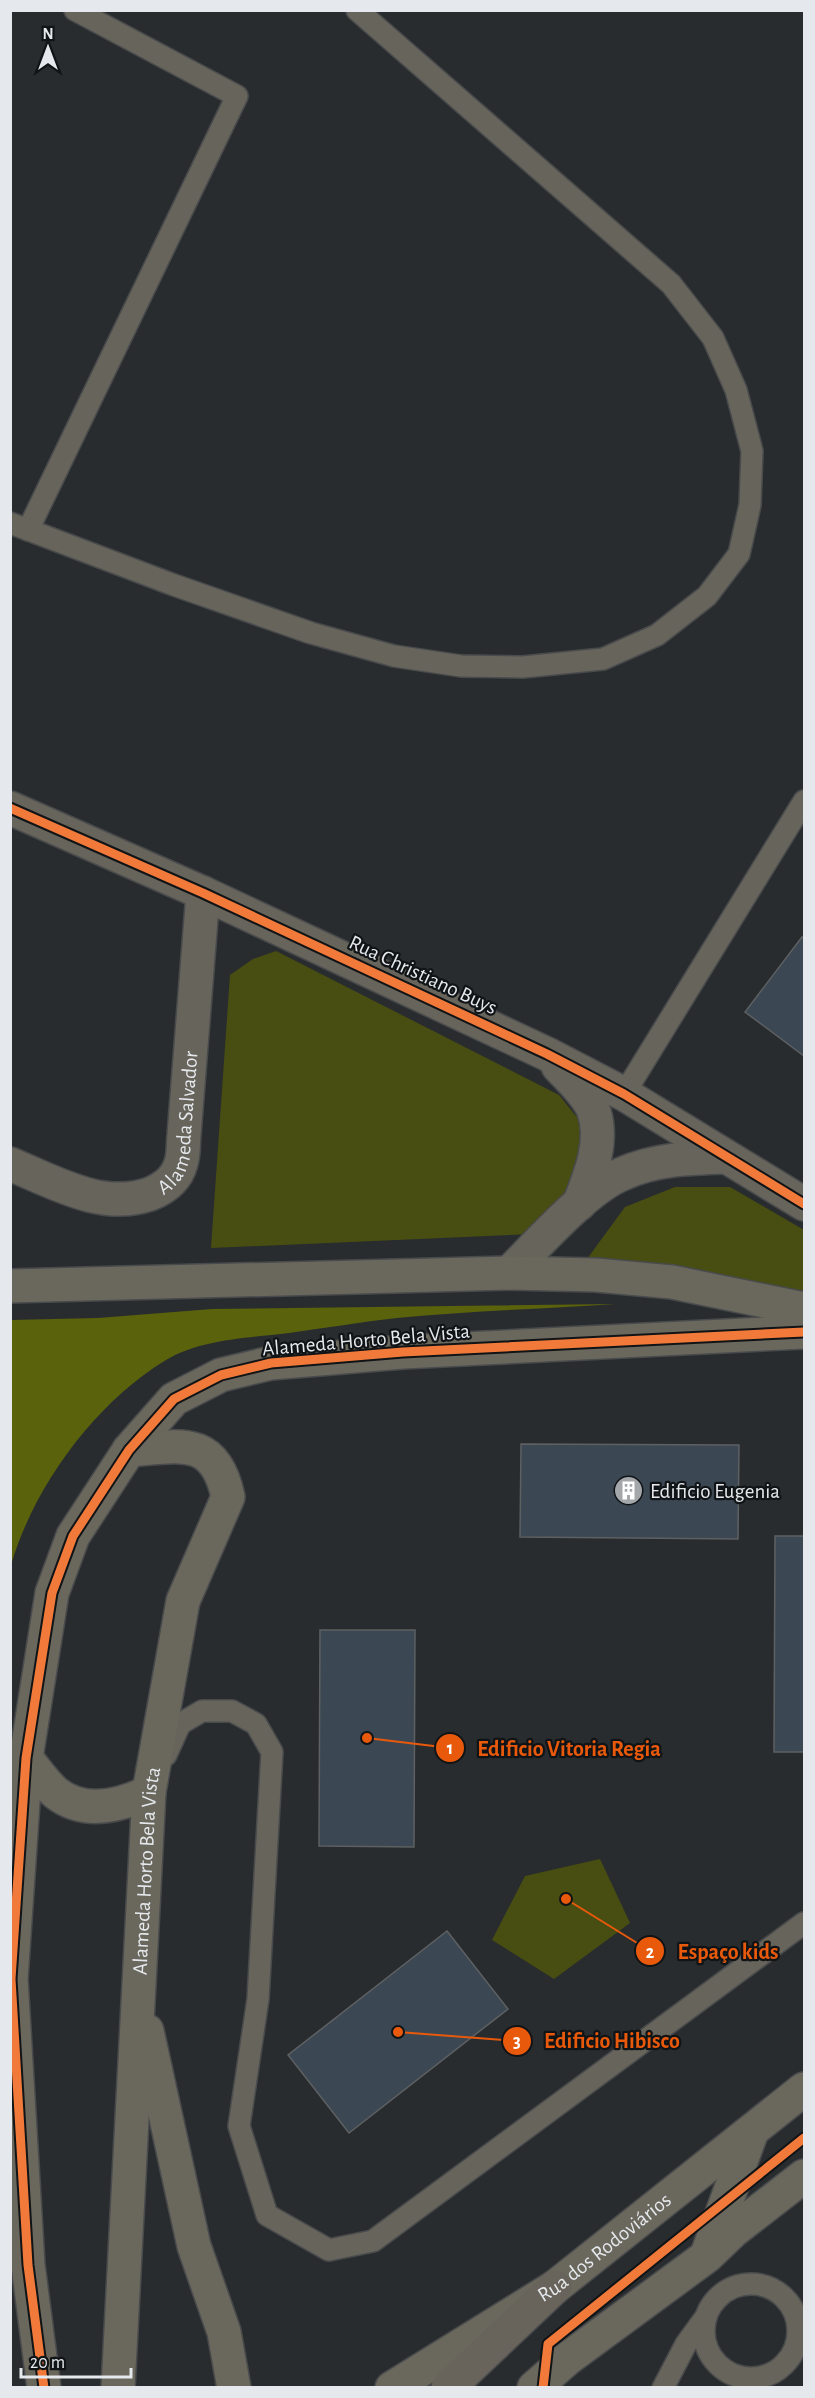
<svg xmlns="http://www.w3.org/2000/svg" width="815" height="2398" font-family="'Alegreya Sans',sans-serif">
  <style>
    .green { fill: #484e11 }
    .forest { fill: #5a620c }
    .building { fill: #3b4853; stroke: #5e6062; stroke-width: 1.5 }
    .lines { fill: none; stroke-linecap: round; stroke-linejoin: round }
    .lane-casing { stroke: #484a4c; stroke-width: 24 }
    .street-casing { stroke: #484a4c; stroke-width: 36 }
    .secondary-casing { stroke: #484a4c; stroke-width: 36 }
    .primary-casing { stroke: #484a4c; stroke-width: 36 }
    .lane { stroke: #67645b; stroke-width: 21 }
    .street { stroke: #67645b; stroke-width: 33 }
    .secondary { stroke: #6a675d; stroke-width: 33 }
    .primary { stroke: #68645b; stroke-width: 33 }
    .cycleway-casing { stroke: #111416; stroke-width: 13 }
    .cycleway { stroke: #f17a3a; stroke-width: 9 }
    .labels { text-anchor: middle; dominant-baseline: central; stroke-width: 4.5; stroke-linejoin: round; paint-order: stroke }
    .street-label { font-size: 21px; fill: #e5e9ed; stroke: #111416 }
    .poi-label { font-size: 21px; fill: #e5e9ed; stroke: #111416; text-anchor: start }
    .leader { fill: none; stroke: #e8590c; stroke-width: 2 }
    .callout-dot { fill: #e8590c; stroke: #111416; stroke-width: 2 }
    .mark-label { font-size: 18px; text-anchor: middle; font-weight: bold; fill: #fff }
    .callout-label { font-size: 22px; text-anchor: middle; font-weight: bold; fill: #e8590c; stroke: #111416; stroke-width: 4.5; stroke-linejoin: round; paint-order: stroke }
  </style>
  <rect width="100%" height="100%" fill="#292c2e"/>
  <!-- green -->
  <g class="green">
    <polygon points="276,951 559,1095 584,1126 579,1184 533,1234 211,1248 230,975 253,959"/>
    <polygon points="675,1187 730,1187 804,1230 804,1295 587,1259 625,1207"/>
    <polygon points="600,1859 630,1923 554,1979 492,1940 525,1876"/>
  </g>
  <!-- forest -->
  <path class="forest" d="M 615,1304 C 542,1309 469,1311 397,1318 C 361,1322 325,1328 289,1333 C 249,1338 202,1339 166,1360 C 95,1403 34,1486 11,1565 L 11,1320 L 98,1318 L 212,1309 Z"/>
  <!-- building -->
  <g class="building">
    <polygon points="802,937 804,938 804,1056 745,1012"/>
    <polygon points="521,1444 739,1445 738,1539 520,1537"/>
    <polygon points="775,1536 804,1536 804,1752 774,1752"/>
    <polygon points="320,1630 415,1630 414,1847 319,1846"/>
    <polygon points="447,1931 508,2009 349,2133 288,2055"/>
  </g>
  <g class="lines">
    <defs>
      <g id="lane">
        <polyline points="10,523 174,585 311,633 394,656 461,666 523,667 603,659 657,635 707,596 739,554 750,505 752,451 736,390 713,338 671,284 357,10"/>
        <polyline points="28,530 237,96 75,10"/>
        <polyline points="624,1094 804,801"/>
        <polyline points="166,1755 180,1724 202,1711 232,1711 256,1724 272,1752 258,1999 239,2126 267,2215 329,2250 373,2241 804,1923"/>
        <circle cx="751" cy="2331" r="47"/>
        <polyline points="663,2388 686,2344 705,2318"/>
      </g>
      <g id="street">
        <polyline points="10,808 203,893 547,1054 624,1094 804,1204"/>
        <path d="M 558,1066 C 570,1079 586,1093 593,1109 C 605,1140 590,1176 579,1204"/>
        <path id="s1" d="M 10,1164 C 54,1182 102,1211 150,1194 C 165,1188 177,1178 181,1163 C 184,1154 183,1144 184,1135 L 203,893"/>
        <path d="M 509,1273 C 538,1244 586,1189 622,1174 C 655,1159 690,1158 726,1157"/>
      </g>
      <g id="secondary">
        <polyline points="10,1286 509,1273 596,1275 672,1282 804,1309"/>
        <path d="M 26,1758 C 35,1769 45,1784 56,1793 C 84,1815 120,1806 149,1792"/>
        <polyline points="147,2031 194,2246 224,2332 234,2388"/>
        <polyline points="708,2252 752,2131"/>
        <polyline points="44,2388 28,2265 11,1979 26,1758 52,1593 73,1536 129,1450 174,1399 221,1375 271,1363 403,1352 804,1332"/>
        <path id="s2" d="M 118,2388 L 149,1792 L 183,1601 L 228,1497 C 215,1435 180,1446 129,1450"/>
        <path id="s3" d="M 392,2388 L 555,2287 L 804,2089"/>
        <polyline points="534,2388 567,2359 707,2256 733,2231 804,2176"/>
      </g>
      <polyline id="primary" points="448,2388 555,2287"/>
    </defs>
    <!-- lane casing -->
    <use href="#lane" class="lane-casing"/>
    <!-- street casing -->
    <use href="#street" class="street-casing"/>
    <!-- secondary casing -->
    <use href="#secondary" class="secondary-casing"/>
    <!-- primary casing -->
    <use href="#primary" class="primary-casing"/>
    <!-- lane -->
    <use href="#lane" class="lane"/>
    <!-- street -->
    <use href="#street" class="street"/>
    <!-- secondary -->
    <use href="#secondary" class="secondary"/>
    <!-- primary -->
    <use href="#primary" class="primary"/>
    <defs>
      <g id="cycleway">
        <polyline points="10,808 203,893 547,1054 624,1094 804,1204"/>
        <polyline points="44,2388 28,2265 11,1979 26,1758 52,1593 73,1536 129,1450 174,1399 221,1375 271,1363 403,1352 804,1332"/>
        <polyline points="543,2388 548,2344 804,2138"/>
      </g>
    </defs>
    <!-- cycleway casing -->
    <use href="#cycleway" class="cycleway-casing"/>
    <!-- cycleway -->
    <use href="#cycleway" class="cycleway"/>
  </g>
  <!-- icons -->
  <defs>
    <symbol id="building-disc" viewBox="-11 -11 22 22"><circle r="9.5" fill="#a3a7aa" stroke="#111416"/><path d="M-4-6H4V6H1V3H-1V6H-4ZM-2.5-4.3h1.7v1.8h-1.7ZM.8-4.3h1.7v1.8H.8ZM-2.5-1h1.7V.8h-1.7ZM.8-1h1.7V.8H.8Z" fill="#fff"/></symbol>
  </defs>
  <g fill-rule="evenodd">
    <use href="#building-disc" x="612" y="1474" width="33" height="33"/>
  </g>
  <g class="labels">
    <!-- street labels -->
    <g class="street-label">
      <text transform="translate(423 975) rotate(25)">Rua Christiano Buys</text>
      <text stroke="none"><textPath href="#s1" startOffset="231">Alameda Salvador</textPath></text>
      <text transform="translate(366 1340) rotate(-5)">Alameda Horto Bela Vista</text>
      <text stroke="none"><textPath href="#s2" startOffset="518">Alameda Horto Bela Vista</textPath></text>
      <text stroke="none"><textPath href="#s3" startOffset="255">Rua dos Rodoviários</textPath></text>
    </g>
    <!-- poi labels -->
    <g class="poi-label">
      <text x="650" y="1491">Edificio Eugenia</text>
    </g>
  </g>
  <!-- callouts -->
  <path class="leader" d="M367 1738L450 1748M566 1899L650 1951M398 2032L517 2041"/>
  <g class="callout-dot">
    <circle cx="367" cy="1738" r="6"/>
    <circle cx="566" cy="1899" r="6"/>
    <circle cx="398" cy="2032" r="6"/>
    <circle cx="450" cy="1748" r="15"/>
    <circle cx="650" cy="1951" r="15"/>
    <circle cx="517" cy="2041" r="15"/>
  </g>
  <g class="mark-label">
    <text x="450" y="1754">1</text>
    <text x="650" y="1958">2</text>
    <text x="517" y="2047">3</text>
  </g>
  <g class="callout-label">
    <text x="569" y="1756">Edificio Vitoria Regia</text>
    <text x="728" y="1959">Espaço kids</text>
    <text x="612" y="2048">Edificio Hibisco</text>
  </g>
  <!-- border -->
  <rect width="815" height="2398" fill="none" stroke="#e5e9ed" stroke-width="24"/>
  <!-- north arrow -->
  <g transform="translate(48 48)" stroke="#111416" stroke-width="4.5" paint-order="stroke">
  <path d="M0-4.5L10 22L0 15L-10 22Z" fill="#e5e9ed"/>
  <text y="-9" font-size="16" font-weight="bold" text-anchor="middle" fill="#e5e9ed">N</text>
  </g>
  <!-- scale -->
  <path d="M21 2368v9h110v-9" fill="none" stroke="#e5e9ed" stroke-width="3"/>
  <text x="30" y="2368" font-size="18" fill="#e5e9ed" stroke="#111416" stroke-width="4.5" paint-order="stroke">20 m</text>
</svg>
